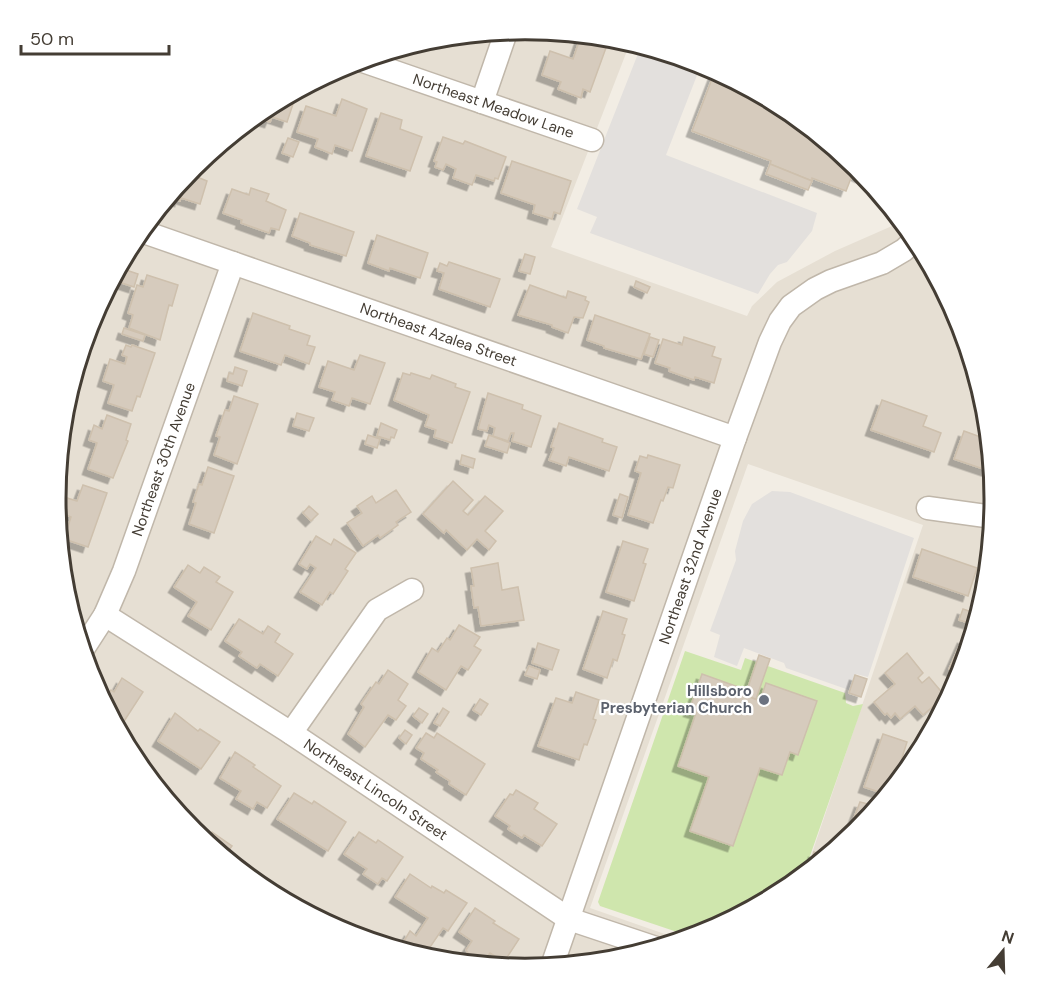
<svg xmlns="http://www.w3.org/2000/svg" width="1051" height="999" font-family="'DM Sans',sans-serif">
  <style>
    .residential { fill: #e6dfd3 }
    .green { fill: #cfe6ad }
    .parking { fill: #e3e0dd }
    .building { fill: #d6cbbd; stroke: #cec0ad; stroke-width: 1.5; filter: url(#shadow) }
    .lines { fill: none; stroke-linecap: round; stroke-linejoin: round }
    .minor-casing { stroke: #c0b7aa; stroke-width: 25 }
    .minor { stroke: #fff; stroke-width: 22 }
    .worship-dot { fill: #6b7280; stroke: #fff; stroke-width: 2 }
    .labels { text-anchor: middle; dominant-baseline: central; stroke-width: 4.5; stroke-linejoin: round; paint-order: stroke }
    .street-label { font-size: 15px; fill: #443d34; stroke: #fff }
    .worship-label { font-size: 15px; font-weight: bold; fill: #5b616d; stroke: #fff; text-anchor: end }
    .rim { fill: none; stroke: #443d34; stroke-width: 3 }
  </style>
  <defs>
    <filter id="shadow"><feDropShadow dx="-5.5" dy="5.5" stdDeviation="0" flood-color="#0004"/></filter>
  </defs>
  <rect width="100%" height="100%" fill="#f2ede4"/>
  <!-- residential -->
  <polygon class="residential" points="526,30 617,39 630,43 551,247 747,316 752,306 777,282 835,251 892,226 899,218 916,239 959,320 986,408 995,500 986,591 959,679 916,761 857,832 805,874 923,525 748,464 590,908 682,940 617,960 526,969 434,960 346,933 264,890 193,831 135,760 92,679 65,591 56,499 65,408 92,320 135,238 194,167 265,109 346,66 434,39"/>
  <!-- green -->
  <polygon class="green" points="685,651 741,670 745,658 845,693 846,703 853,706 863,704 803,876 786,890 705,933 692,937 600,906 598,902"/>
  <!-- parking -->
  <g class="parking">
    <polygon points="641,46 701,65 666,155 817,213 812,231 787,262 778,265 770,274 758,294 590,233 597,217 577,209"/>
    <polygon points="772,491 790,492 914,538 868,677 856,674 849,690 786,668 784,663 744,648 737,666 714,657 720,635 710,631 736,560 735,551 743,521 752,504"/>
  </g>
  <!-- building -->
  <g class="building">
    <polygon points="581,36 607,45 590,92 583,89 581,98 558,89 561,82 542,75 550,51 573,59"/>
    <polygon points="715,71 787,109 858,168 863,174 861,177 853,173 846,191 812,178 812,181 770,164 771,161 692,131"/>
    <polygon points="293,94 296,95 287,122 272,117 270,122 256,118 265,109"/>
    <polygon points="342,99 367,109 352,151 335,145 332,154 315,147 318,139 297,132 306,106 336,116"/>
    <polygon points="381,113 402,120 400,129 422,137 410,171 366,156"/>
    <polygon points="443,137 463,144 465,141 506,157 498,179 495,178 494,181 476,175 472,185 453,178 456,169 446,164 443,170 435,167 437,162 434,161"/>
    <polygon points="288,138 299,142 293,157 282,153"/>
    <polygon points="512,161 571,181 560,214 554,212 552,219 533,213 535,205 501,193"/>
    <polygon points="770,164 812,181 808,190 766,174"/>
    <polygon points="194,167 200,168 197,177 207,181 200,204 181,198 180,201 169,197"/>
    <polygon points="251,188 269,194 266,201 286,210 279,230 271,228 269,233 241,223 242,220 223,213 232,189 249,195"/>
    <polygon points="300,213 354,232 346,256 310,245 310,243 292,236"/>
    <polygon points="377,235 428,253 420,278 390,268 389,271 368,263"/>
    <polygon points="525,254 535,257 530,274 519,271"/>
    <polygon points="449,262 500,279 490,307 439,289 444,273 437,271 440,263 447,266"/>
    <polygon points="120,268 138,274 134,287 113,280"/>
    <polygon points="147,275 178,285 172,306 169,305 160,340 129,328 133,315 128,313 137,285 143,287"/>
    <polygon points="636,281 650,287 647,293 634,287"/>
    <polygon points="530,285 566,298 568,291 586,297 585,300 589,302 583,318 574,317 568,333 552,327 552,325 518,315"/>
    <polygon points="253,313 290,326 289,329 310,336 307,345 315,347 309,364 285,355 281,365 240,351"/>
    <polygon points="595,315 650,334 641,359 604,348 604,346 587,340"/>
    <polygon points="124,328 145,335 143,341 122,334"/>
    <polygon points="650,337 659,340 653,357 644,354"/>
    <polygon points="684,337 715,347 712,356 721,359 714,383 695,377 694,380 669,371 670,368 655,363 663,339 682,345"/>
    <polygon points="126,345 131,347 132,345 155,353 140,397 137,396 132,411 108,403 114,385 103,381 110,359 125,364 127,357 122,355"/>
    <polygon points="360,355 385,363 370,404 352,398 349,406 332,400 335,392 319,387 328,361 354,370"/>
    <polygon points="235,367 247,371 242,386 227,381 229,373 233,374"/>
    <polygon points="403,373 410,375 411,373 430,379 432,375 456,384 455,387 470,392 452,443 434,437 436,430 425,426 429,415 394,400"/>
    <polygon points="488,393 523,405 522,409 541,416 531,447 512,441 514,433 511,433 508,441 493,436 495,428 489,425 487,431 478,429"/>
    <polygon points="234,396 258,404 237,464 214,455 220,437 216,436 225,410 229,411"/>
    <polygon points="882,400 927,416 923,426 941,433 934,452 871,430"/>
    <polygon points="297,413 314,418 309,431 293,426"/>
    <polygon points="107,415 131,424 126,440 128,441 113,478 88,469 97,443 89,440 94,425 102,429"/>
    <polygon points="381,423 397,430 394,438 391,437 390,440 377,436"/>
    <polygon points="559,423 603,439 602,442 617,447 609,471 569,457 566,466 549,460 554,448 551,447"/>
    <polygon points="964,431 989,440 992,472 954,459"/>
    <polygon points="368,435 380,439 377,448 365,444"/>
    <polygon points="489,435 510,443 507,453 485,446"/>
    <polygon points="462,455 475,459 473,468 460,464"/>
    <polygon points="648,455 680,465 673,488 668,487 663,501 661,500 653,523 628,515 641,473 635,471 640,456 647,458"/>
    <polygon points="208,467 234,476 214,533 189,524 196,503 193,502 199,484 202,485"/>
    <polygon points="453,481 473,500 463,511 468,515 485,496 503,511 485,531 496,541 489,550 477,539 467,550 446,530 444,533 423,514"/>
    <polygon points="83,485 107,493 88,547 64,539 71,517 61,513 67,498 77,501"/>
    <polygon points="396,490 411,512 396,522 398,525 380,538 378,535 363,546 347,523 362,513 357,506 372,496 376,503"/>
    <polygon points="620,494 628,497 622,518 613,515"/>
    <polygon points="309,506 318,514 311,521 303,513"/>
    <polygon points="316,536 331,545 334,539 356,553 345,569 348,571 333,594 330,592 322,605 300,592 316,568 310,564 307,569 299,564"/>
    <polygon points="623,541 648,549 643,563 646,564 634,601 606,592"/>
    <polygon points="922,549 977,568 968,596 913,577"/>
    <polygon points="498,563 502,590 518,587 524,620 481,626 478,607 474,608 471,586 474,586 471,568"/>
    <polygon points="188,565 200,573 204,567 220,577 216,582 233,592 211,630 188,616 197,602 174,587"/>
    <polygon points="963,609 972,612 969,623 959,620"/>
    <polygon points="603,611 627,619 622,634 625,635 617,661 613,659 607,678 583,669"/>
    <polygon points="239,619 263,634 268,626 280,634 275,642 293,654 278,676 260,664 257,668 239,656 242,652 225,641"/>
    <polygon points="459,625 480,637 474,646 481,650 468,670 461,666 446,690 418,672 432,648 438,652 447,638 450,640"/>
    <polygon points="963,638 971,641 961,674 949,669"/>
    <polygon points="538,643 559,650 552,670 532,663"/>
    <polygon points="907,653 923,673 918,678 922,683 929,677 945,696 923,715 915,706 900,719 895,713 891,718 887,713 885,715 874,702 895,684 885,673"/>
    <polygon points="759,655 770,659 756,699 745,696"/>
    <polygon points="529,666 540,670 537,679 525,675"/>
    <polygon points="388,670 408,684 398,700 406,706 396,720 388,715 365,747 348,734 364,707 361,704 376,682 379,684"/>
    <polygon points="702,674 741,688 739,693 760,701 766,683 817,701 798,755 790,752 782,775 760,768 733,846 690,831 709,777 678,766 696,713 689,711"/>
    <polygon points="855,675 867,679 861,697 849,693"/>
    <polygon points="122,678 143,692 119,729 104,701 111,690 114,692"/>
    <polygon points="576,692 599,700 593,719 596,720 587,745 584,744 579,760 538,746 556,698 572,703"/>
    <polygon points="480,699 488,704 481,715 473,710"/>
    <polygon points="419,708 428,714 422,723 413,716"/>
    <polygon points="443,708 449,712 440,726 434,723"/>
    <polygon points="175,713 198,731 200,729 220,742 201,769 158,741"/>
    <polygon points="405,730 412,735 406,744 399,738"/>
    <polygon points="426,733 434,738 437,733 485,764 466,795 449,784 450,781 436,772 438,770 421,759 424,753 416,748"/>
    <polygon points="883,734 907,742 901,761 904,762 900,775 903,776 888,795 864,787"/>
    <polygon points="235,752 255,765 253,767 281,786 267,808 257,802 253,809 236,799 241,791 220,778"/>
    <polygon points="516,790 538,803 534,809 557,824 542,846 524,835 522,838 508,829 510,826 495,816 510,794 513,795"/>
    <polygon points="294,793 312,804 314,801 346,822 328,851 277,819"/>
    <polygon points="860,802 868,804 867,808 875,810 857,832 845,842"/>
    <polygon points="212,832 232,846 224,857 206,841"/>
    <polygon points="359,832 376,843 378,840 403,857 387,881 382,878 378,884 363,874 367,869 344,854"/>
    <polygon points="814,852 823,855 818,864 811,862"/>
    <polygon points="410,874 431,888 432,886 444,893 446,890 467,903 448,931 443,928 424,956 409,946 410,944 404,941 410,931 416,936 428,918 395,897"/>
    <polygon points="475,908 495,921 493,923 519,939 504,962 490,953 483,962 482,961 479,964 473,964 464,958 468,953 466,950 472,941 459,932"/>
  </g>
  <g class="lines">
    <defs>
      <g id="minor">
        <path id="s1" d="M 363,61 L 592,140"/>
        <polyline points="482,102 506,32"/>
        <path id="s2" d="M 141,231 L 735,438"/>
        <polyline points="928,508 993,517"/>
        <path id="s3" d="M 105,615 L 291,733 L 569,919 L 656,948"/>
        <path id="s4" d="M 83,649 L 105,615 L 124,571 L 233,263"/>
        <polyline points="291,733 377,610 412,590"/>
        <path id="s5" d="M 552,966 L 735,438 L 770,342 L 780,321 L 791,306 L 815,289 L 831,281 L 882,263 L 904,250 L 916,239"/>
      </g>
    </defs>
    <!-- minor casing -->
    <use href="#minor" class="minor-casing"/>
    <!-- minor -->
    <use href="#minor" class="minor"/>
  </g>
  <!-- markers -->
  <circle class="worship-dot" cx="764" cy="700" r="6"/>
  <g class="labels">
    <!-- street labels -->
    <g class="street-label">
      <text stroke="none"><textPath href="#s1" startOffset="138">Northeast Meadow Lane</textPath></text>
      <text stroke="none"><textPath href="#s2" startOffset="315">Northeast Azalea Street</textPath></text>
      <text stroke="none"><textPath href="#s4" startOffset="207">Northeast 30th Avenue</textPath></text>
      <text stroke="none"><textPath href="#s5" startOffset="423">Northeast 32nd Avenue</textPath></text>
      <text stroke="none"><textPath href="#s3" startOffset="322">Northeast Lincoln Street</textPath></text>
    </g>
    <!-- worship labels -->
    <g class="worship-label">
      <text x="752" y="691">Hillsboro<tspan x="752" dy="17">Presbyterian Church</tspan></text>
    </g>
  </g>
  <!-- crop -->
  <path d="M0 0H1051V999H0ZM66 499a459 459 0 1 1 918 0a459 459 0 1 1-918 0Z" fill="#fff" fill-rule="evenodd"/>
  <path class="rim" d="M66 499a459 459 0 1 1 918 0a459 459 0 1 1-918 0Z"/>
  <!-- north arrow -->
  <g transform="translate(1003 951) rotate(19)" stroke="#ffffff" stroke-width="4.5" paint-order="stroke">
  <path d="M0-4.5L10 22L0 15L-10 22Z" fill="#443d34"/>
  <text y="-9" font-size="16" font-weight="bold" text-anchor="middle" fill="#443d34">N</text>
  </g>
  <!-- scale -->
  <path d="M21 45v9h148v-9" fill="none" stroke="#443d34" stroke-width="3"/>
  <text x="30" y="45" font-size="18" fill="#443d34" stroke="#ffffff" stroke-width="4.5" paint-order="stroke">50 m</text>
</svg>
